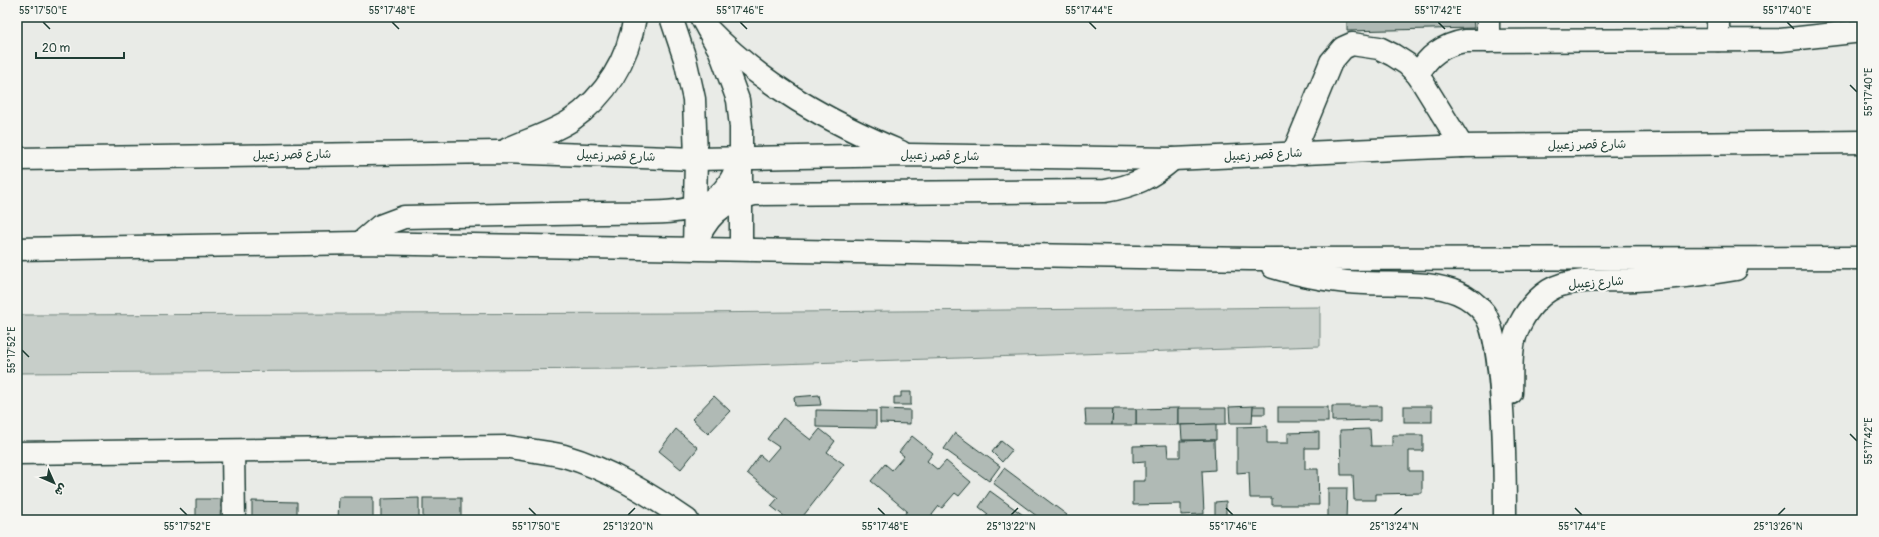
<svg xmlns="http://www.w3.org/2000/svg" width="1879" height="537" font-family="Pangolin,'Playpen Sans Arabic',sans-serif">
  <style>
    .green { fill: #c7cec9; stroke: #73867e }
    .building { fill: #b0bab5; stroke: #1f3d34 }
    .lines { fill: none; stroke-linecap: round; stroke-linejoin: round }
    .minor-casing { stroke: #1f3d34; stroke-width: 25 }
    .major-casing { stroke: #1f3d34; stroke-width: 25 }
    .minor { stroke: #f6f6f2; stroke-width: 22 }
    .major { stroke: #f6f6f2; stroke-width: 22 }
    .ticks { fill: none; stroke: #1f3d34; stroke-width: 1.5 }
    .labels { text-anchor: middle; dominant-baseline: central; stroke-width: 4; stroke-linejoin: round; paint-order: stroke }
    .street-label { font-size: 12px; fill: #1f3d34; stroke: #f6f6f2 }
    .neatline { fill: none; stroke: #1f3d34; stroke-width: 1.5 }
    .ticks-label { font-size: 10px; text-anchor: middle; fill: #1f3d34 }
  </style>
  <rect width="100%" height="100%" fill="#e9ebe7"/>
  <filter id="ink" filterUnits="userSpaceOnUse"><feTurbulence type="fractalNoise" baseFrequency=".025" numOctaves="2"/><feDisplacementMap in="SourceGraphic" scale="8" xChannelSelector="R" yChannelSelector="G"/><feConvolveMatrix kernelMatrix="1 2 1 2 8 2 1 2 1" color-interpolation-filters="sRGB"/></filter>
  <g filter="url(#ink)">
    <!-- green -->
    <polygon class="green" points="1320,307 1320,346 629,369 17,373 17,315 689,313"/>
    <!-- building -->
    <g class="building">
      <polygon points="1347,17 1473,17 1474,28 1347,31"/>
      <polygon points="901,392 911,392 911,405 894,405 894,397 901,397"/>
      <polygon points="819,395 821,405 795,406 794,397"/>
      <polygon points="714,396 730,411 708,434 692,419"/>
      <polygon points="1253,406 1265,406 1265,414 1252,414"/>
      <polygon points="1253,406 1252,423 1230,423 1229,407"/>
      <polygon points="1332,406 1381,406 1381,420 1332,421"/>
      <rect x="1404" y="406" width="28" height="16"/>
      <rect x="1278" y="407" width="50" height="15"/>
      <polygon points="1178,408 1178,425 1136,425 1136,409"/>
      <polygon points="1178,408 1226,408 1226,424 1178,425"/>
      <polygon points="880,409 910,410 910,424 880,423"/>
      <polygon points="1085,409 1113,409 1112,425 1086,425"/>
      <polygon points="1113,409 1136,409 1136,425 1112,425"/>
      <polygon points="816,410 876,411 876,428 816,427"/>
      <polygon points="783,418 811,440 820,429 835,441 827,452 844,464 800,520 789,520 771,506 778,498 747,473 760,455 767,461 779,447 767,439"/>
      <polygon points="1216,424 1216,440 1182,440 1181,425"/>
      <polygon points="1267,426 1267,443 1288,443 1288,433 1319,432 1319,448 1305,448 1305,469 1318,469 1319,505 1272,505 1272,498 1250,498 1249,472 1237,473 1237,427"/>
      <polygon points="676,429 698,448 681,469 659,451"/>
      <polygon points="1370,429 1371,446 1392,446 1392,435 1423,435 1423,451 1409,451 1409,471 1422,471 1422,493 1376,494 1376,500 1354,500 1353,475 1341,475 1340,430"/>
      <polygon points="955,433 1000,466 989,481 944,449"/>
      <polygon points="912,436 933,453 927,461 938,470 946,461 971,482 959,496 955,493 942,508 939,506 928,520 900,520 907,511 871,481 885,464 892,470 904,456 899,452"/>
      <polygon points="1214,440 1215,470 1202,471 1204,514 1181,515 1181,504 1133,505 1133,481 1145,481 1145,461 1133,462 1133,446 1167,445 1168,457 1180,457 1180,441"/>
      <polygon points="1001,441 1012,450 1002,462 992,452"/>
      <polygon points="1004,468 1067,515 1063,520 1042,520 993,483"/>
      <polygon points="1328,488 1347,488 1346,520 1354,520 1328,520"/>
      <polygon points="990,491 1030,520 983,520 988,514 979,507"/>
      <polygon points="339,497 373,497 373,520 338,520"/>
      <polygon points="419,498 419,520 381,520 381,499"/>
      <rect x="423" y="498" width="38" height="22"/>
      <polygon points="196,499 221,499 220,520 196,520"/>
      <polygon points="252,501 297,502 297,519 252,520"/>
      <polygon points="1226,501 1226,517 1215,517 1215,502"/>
      <rect x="1404" y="517" width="25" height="3"/>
    </g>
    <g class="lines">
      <defs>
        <g id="minor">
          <polyline points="671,17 685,59 694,99 696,159 694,248"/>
          <polyline points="701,17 720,51 738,100 741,127 741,249"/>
          <polyline points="1488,17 1488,41"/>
          <polyline points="1718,17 1718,40"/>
          <path d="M 1418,75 C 1428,55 1443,45 1465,41 L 1781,40 L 1862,31"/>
          <polyline points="1293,154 1331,62 1343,48 1352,44 1379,48 1393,55 1407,64 1418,75 1462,146"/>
          <polyline points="233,451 234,520"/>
          <path d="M 17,453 L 509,447 C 527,450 546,452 564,456 C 609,469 649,494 687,520"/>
        </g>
        <g id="major">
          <path d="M 708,29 C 762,85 829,122 901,152"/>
          <path d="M 508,149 C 528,140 551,133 570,121 C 606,96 628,60 635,17"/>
          <polyline points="17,159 500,152 696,159 909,155 1173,159 1462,146 1862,142"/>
          <path d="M 360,243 L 380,226 L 404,217 C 470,216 536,214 602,213 C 632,212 681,216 707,203 C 726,193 734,177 740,158"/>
          <path d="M 694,248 C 705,217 721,202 754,194 L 1105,191 C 1134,186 1151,178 1173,159"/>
          <polyline points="17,249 360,243 1250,259 1862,258"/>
          <path d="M 1273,267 C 1303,276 1334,282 1365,283 C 1385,284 1406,283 1426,285 C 1449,288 1469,294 1484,313 C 1505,340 1505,481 1505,520"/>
          <path d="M 1511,393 C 1512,371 1509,344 1520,324 C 1528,308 1543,290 1561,285 C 1584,278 1612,281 1636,280 C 1670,278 1703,275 1736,269"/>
        </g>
      </defs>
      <!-- minor casing -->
      <use href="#minor" class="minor-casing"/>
      <!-- major casing -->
      <use href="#major" class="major-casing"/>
      <!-- minor -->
      <use href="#minor" class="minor"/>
      <!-- major -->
      <use href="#major" class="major"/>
    </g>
  </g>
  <!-- ticks -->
  <path class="ticks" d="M 43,22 L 50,29M 392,22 L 399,29M 740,22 L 747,29M 1089,22 L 1096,29M 1438,22 L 1445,29M 1787,22 L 1794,29M 1850,85 L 1857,92M 22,350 L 29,357M 1850,434 L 1857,441M 180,508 L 187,515M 529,508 L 536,515M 878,508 L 885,515M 1226,508 L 1233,515M 1575,508 L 1582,515M 628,515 L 635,508M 1011,515 L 1018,508M 1394,515 L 1402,508M 1778,515 L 1785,508"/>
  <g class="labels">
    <!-- street labels -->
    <g class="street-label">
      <text transform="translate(1587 145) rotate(-1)">شارع قصر زعبيل</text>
      <text transform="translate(292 155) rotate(-1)">شارع قصر زعبيل</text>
      <text transform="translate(1263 155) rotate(-3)">شارع قصر زعبيل</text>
      <text transform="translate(616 156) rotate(2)">شارع قصر زعبيل</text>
      <text transform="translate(940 156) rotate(1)">شارع قصر زعبيل</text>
      <text transform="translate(1596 283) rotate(-4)">شارع زعيبل</text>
    </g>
  </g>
  <!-- margin -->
  <rect width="1879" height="537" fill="none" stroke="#f6f6f2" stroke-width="44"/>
  <!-- north arrow -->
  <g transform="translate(54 483) rotate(135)" stroke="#f6f6f2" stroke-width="3" paint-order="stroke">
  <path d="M0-3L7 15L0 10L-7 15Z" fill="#1f3d34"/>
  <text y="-6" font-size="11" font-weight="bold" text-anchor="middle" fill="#1f3d34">ش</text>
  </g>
  <!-- scale -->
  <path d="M36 52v6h88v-6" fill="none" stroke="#1f3d34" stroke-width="2"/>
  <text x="42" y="52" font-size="12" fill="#1f3d34" stroke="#f6f6f2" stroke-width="3" paint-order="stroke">20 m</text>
  <rect x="22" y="22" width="1835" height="493" class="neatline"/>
  <g class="ticks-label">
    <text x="43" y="14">55°17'50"E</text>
    <text x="392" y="14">55°17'48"E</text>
    <text x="740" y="14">55°17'46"E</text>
    <text x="1089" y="14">55°17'44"E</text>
    <text x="1438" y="14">55°17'42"E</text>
    <text x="1787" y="14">55°17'40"E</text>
    <text transform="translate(1868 92) rotate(-90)" y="4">55°17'40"E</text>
    <text transform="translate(11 350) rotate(-90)" y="4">55°17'52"E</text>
    <text transform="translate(1868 441) rotate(-90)" y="4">55°17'42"E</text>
    <text x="187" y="530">55°17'52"E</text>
    <text x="536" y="530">55°17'50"E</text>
    <text x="628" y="530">25°13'20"N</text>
    <text x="885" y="530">55°17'48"E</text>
    <text x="1011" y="530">25°13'22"N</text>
    <text x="1233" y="530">55°17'46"E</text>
    <text x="1394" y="530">25°13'24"N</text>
    <text x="1582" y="530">55°17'44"E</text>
    <text x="1778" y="530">25°13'26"N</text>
  </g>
</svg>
